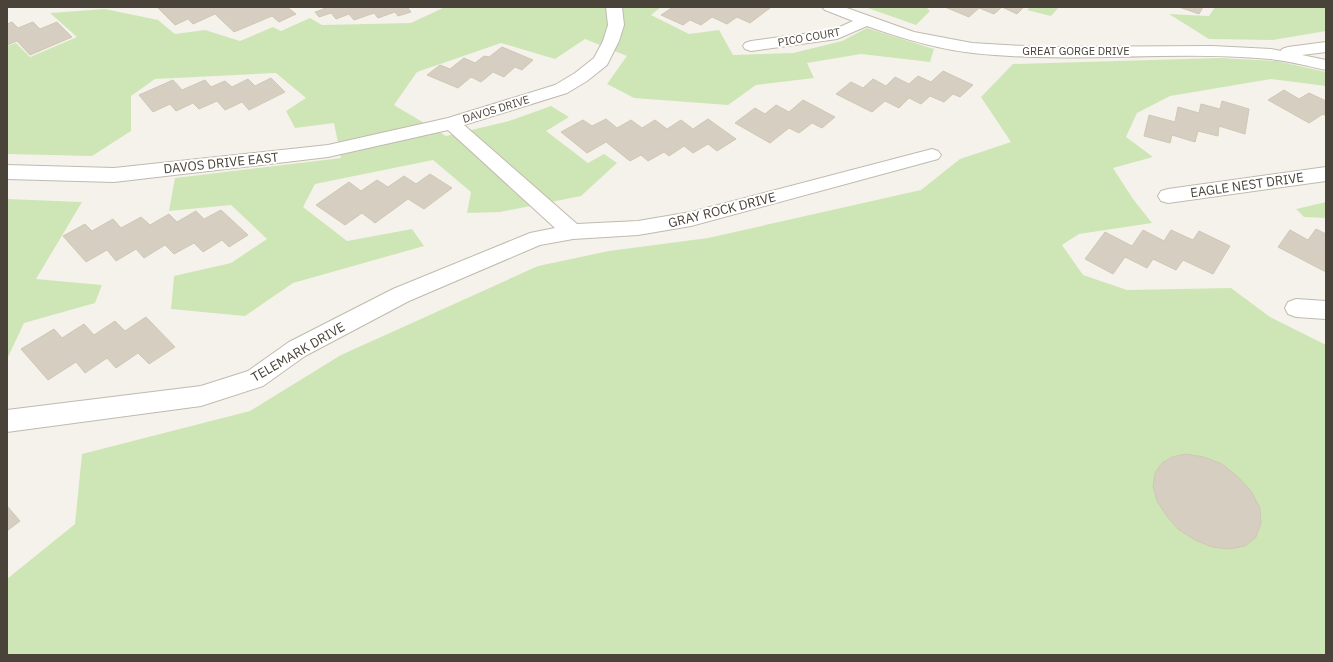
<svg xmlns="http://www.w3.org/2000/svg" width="1333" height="662" font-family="'IBM Plex Sans',sans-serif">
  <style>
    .green { fill: #cee6b6 }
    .building { fill: #d6cfc1; stroke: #d0c7b4 }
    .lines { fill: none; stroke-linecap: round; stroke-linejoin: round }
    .minor-casing { stroke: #c0baae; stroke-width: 2 }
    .minor { fill: #fff; fill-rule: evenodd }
    .labels { text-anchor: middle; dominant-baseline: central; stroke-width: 4; stroke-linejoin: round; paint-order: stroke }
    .far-street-label { font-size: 11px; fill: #494339; stroke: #fff }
    .street-label { font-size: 13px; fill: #494339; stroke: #fff }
  </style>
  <rect width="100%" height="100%" fill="#f5f2eb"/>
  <!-- green -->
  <g class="green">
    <polygon points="445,7 661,7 651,15 689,34 719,30 733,55 793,53 842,41 867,28 934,49 930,62 861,54 807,63 814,78 756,85 728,105 634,98 607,84 627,56 585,39 555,59 501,43 417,72 394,105 446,136 509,121 551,106 569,117 546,131 588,163 604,154 617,163 581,196 500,212 467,213 471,192 433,160 315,184 303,207 347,241 412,229 424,246 293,283 245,316 171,309 174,276 231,263 267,239 231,205 169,211 175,178 341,158 334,123 295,128 286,111 306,98 276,73 155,79 131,96 131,131 92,156 7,154 7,46 16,43 30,57 77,37 50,13 105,9 158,20 175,34 205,30 240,41 273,27 281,31 310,18 322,25 411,23"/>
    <polygon points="865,7 926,7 930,11 916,25"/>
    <polygon points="1030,7 1059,7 1051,16 1027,10"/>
    <polygon points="1215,7 1326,7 1326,31 1273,40 1209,39 1169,14 1209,16"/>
    <polygon points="1220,58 1277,61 1326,72 1326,86 1271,79 1170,96 1137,113 1126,137 1153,157 1113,168 1133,199 1152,223 1079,234 1062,245 1083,275 1127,290 1231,288 1270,317 1326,345 1326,655 7,655 7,579 75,524 82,454 250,411 341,355 538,266 609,251 708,238 921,190 960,159 1011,142 981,97 1013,64"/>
    <polygon points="7,199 82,202 36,279 102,285 95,303 24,323 7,359"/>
    <polygon points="1326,202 1326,218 1304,217 1296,209"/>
  </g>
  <!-- building -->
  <g class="building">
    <polygon points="157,7 287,7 296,14 279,22 272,16 234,32 215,14 193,24 188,19 175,25"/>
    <polygon points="322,7 407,7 411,12 398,16 395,12 378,18 374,13 354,20 349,14 336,19 331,13 319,17 315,12 324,9"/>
    <polygon points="673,7 768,7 770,8 750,23 737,17 727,24 712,17 701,25 690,20 683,25 661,15"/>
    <polygon points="945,7 1024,7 1017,14 1002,7 994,14 979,8 969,17"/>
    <polygon points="1179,7 1203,7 1199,14"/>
    <polygon points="12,22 18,28 33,22 40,29 57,22 72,37 30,55 17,41 7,45 7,24"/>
    <polygon points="502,47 533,60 522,70 515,67 504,77 493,72 481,82 471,77 458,88 427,75 440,65 450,69 464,58 475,63 484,56 489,57"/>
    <polygon points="943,71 973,85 960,97 953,94 944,102 930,96 921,104 909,98 899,108 885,101 872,112 836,94 851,82 863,88 873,79 886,86 895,77 909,84 918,76 931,82"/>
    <polygon points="271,78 285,92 249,110 242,102 225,110 217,101 199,109 193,103 176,111 170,104 153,112 139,95 173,80 182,90 205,80 211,87 225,81 232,87 248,79 255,86"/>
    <polygon points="1284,90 1299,99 1309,93 1326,101 1326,116 1323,114 1309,123 1268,100"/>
    <polygon points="803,100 835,117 822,128 812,123 799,133 789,128 770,143 735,123 755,108 765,114 776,105 789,112"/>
    <polygon points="1222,101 1249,109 1245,134 1219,126 1218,136 1198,131 1195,142 1172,135 1170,143 1144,136 1149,115 1175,122 1178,107 1199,113 1201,104 1220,109"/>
    <polygon points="606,119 617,128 631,120 642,128 655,120 667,129 681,120 693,129 708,119 736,139 717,151 708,144 693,153 684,146 669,156 664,152 648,161 641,155 630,161 606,142 587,153 561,132 583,120 592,126"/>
    <polygon points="430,174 452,188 424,209 408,199 375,223 362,213 345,225 316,205 349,182 361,191 377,180 388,187 404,176 416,184"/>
    <polygon points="221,210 248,235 229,247 222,240 203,252 194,243 174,254 165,245 144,258 136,249 116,261 107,250 86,262 63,236 85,224 92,231 113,219 121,228 141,217 150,225 169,214 177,222 196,211 204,219"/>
    <polygon points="1316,229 1326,234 1326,272 1278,247 1290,230 1308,240"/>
    <polygon points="1143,230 1164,241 1171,230 1193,240 1199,231 1230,246 1213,274 1183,260 1176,270 1153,259 1147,268 1125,257 1113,274 1085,259 1105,232 1132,246"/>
    <polygon points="146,317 175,347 149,364 138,353 116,368 107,358 85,373 76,362 48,380 21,349 54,329 62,338 84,324 94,335 115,321 125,331"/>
    <polygon points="1186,454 1204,457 1222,464 1238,477 1251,491 1260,508 1261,523 1256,537 1245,546 1229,549 1212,547 1195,540 1178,529 1166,515 1157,501 1153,486 1155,473 1162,463 1172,457"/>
    <polygon points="7,506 20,521 7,531"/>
  </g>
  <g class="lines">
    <defs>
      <g id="minor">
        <polygon points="606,7 622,7 624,25 619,41 607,65 587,81 567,93 464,125 577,224 638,221 691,212 932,149 938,151 941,155 938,159 691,226 638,235 573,239 540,245 409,301 305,356 263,386 201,406 7,432 7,410 201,386 248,371 289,342 393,289 530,233 555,228 448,130 328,157 114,182 7,179 7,165 114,168 328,145 448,118 555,85 575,73 594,58 603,41 608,25"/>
        <path d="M 822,7 L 844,7 L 914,32 L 972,43 L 1042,47 L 1212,46 L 1271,49 L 1281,51 L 1282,49 L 1288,47 L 1326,42 L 1326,52 L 1302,55 L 1326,60 L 1326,70 C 1308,66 1288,61 1270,59 C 1171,50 1071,64 973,53 C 936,49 901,38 867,26 L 837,39 L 751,51 L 745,49 L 743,46 L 745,43 L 751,41 L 833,30 L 853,21 L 825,10 Z"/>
        <polygon points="1326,167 1326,181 1168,203 1161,201 1158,196 1161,191 1168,189"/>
        <polygon points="1296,299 1326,301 1326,319 1296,317 1288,314 1285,308 1288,302"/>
      </g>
    </defs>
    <!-- minor casing -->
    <use href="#minor" class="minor-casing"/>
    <!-- minor -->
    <use href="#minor" class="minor"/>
  </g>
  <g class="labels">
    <!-- far-street labels -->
    <g class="far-street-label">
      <text transform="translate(809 37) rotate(-10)">PICO COURT</text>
      <text x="1076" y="51">GREAT GORGE DRIVE</text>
      <text transform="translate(496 109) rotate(-17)">DAVOS DRIVE</text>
    </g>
    <!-- street labels -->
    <g class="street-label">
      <text transform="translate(221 163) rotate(-6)">DAVOS DRIVE EAST</text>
      <text transform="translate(1247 185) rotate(-8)">EAGLE NEST DRIVE</text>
      <text transform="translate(722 210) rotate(-14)">GRAY ROCK DRIVE</text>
      <text transform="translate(298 352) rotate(-30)">TELEMARK DRIVE</text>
    </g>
  </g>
  <!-- border -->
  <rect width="1333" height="662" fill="none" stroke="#494339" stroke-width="16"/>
</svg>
